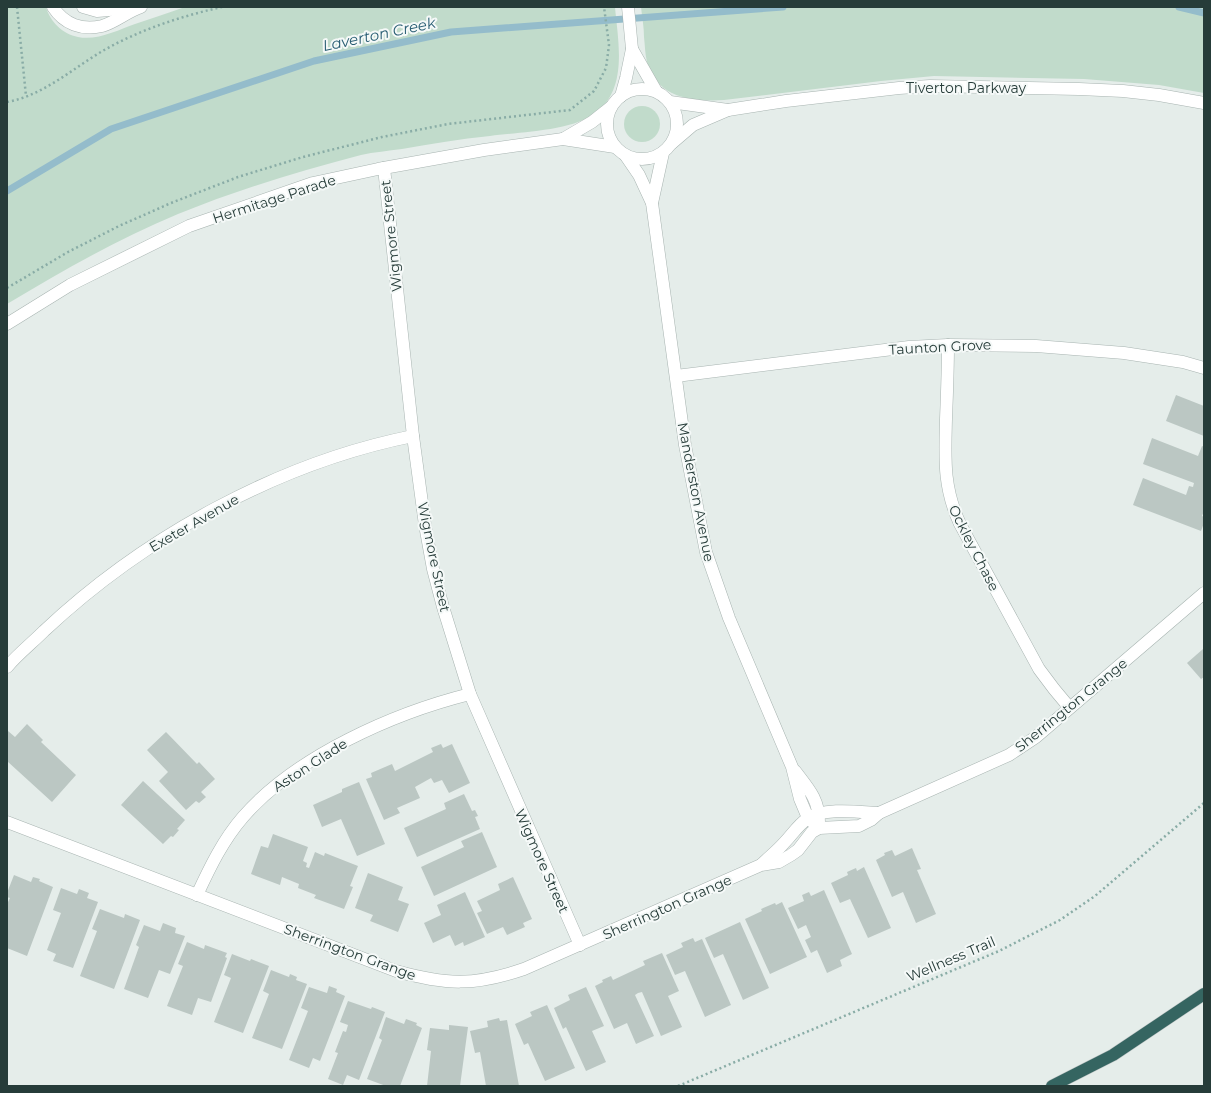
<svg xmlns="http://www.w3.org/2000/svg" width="1211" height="1093" font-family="Montserrat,sans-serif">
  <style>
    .green { fill: #c1dbcb }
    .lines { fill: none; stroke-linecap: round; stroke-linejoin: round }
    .stream { stroke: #94bccb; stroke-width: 7 }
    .building { fill: #bbc7c3 }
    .street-casing { stroke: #a8b4b1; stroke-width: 13 }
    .highway-casing { stroke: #c2c8c8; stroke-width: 13 }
    .path { stroke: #89aca6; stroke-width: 2.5; stroke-dasharray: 2 3; stroke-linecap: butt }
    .street { stroke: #fff; stroke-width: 12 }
    .highway { stroke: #356561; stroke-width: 12 }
    .labels { text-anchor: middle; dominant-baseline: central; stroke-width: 4; stroke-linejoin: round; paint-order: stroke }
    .street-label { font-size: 14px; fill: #263c39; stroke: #f5f9f8 }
    .water-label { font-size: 15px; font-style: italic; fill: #275c72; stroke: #f5f9f8 }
  </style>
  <rect width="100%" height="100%" fill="#e5edea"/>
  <!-- green -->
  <g class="green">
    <path d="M 7,7 L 46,7 C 50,22 63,34 78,37 C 97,41 118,30 135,24 C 152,18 169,13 185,7 L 615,7 C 618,41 628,87 597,112 C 574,131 520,132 490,136 C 460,139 431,144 402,149 C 388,151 374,152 361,155 C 299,171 237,190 178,214 C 118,239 62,271 7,304 Z"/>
    <path d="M 641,7 L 1204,7 L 1204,93 L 1159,85 L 1084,79 L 934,76 L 881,81 L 724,100 C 692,102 657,98 647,62 C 645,54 645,46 644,37 C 644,27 642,17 641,7 Z"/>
    <circle cx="642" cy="124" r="18"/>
  </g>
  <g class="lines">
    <!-- stream -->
    <g class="stream">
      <polyline points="1179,7 1204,13"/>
      <polyline points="7,191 111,129 314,61 451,32 783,7"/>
    </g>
  </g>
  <!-- building -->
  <g class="building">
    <polygon points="1176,395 1204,406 1204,436 1166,421"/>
    <polygon points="1152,438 1198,456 1202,446 1204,447 1204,511 1202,516 1204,517 1204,523 1201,531 1133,505 1143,478 1186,495 1189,486 1193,487 1194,483 1143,464"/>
    <polygon points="1203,649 1204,651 1204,677 1201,679 1187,663"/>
    <polygon points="27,724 43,740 41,742 76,775 52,802 7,761 7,732 8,731 15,737"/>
    <polygon points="166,732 197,764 199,762 215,779 201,792 206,797 199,803 196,801 186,810 159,781 168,772 147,750"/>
    <polygon points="441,744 443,748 452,744 470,783 449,793 442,780 434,783 431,778 415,787 420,798 397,808 400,813 384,820 366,779 372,777 371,773 392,764 395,771 433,752 431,748"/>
    <polygon points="143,781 185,820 177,829 179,830 173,837 171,836 163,844 121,805"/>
    <polygon points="359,782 385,844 357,856 341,819 322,827 313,805 342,792 342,789"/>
    <polygon points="464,794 472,811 475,810 478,816 475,817 480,829 417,857 404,828 446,809 444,803"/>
    <polygon points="482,832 497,867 434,896 421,867 464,847 461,841"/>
    <polygon points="273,834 308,847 303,861 307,863 306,867 309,868 315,852 324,856 325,853 358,866 350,886 353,887 344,909 314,898 316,895 298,888 299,884 282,877 280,885 251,874 261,846 268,848"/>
    <polygon points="912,848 921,869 917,870 936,914 916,923 903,892 892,897 876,860 885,855 884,853 892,850 895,856"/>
    <polygon points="864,867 891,928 868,938 850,899 840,903 831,883 848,875 847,872 856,868 857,871"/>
    <polygon points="368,873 403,887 398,900 409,904 398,932 370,921 373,915 355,908"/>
    <polygon points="14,875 31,882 33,877 40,879 39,881 53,887 27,956 7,948 7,904 10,898 7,897 7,893"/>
    <polygon points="513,877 532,919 523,923 525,927 507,935 503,927 487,934 477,913 482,911 477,901 500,890 498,884"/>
    <polygon points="61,888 77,894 79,889 89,893 87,898 98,902 73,968 53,961 56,954 47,950 61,913 53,910"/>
    <polygon points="824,890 852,954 840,960 842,966 827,973 817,950 811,953 805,940 811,937 806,925 798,929 788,908 804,901 802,895 809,892 811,896"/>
    <polygon points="465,892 485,937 464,946 463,942 455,946 450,935 433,943 424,923 441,915 437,905"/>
    <polygon points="782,902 807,957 770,974 745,919 762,911 761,909 775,903 776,905"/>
    <polygon points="100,909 124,918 125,914 140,920 114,989 80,976 97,931 92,929"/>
    <polygon points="740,922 769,988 743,1000 723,954 714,958 705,938"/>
    <polygon points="163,923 176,928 175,933 185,936 170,974 159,970 148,998 124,989 139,947 136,945 144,925 160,931"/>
    <polygon points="693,938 695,942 702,939 731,1005 705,1017 685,971 675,975 666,955 683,947 681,943"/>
    <polygon points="187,942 204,949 205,945 227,953 225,957 227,958 211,1002 198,998 192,1015 167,1006 183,966 178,964"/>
    <polygon points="662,953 679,991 668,996 682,1027 661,1036 642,992 638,993 635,995 654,1036 636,1044 627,1023 614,1029 595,986 603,982 602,980 611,976 613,980 645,965 643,961"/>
    <polygon points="232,954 250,961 251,959 269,966 243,1033 214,1022 231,978 224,975"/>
    <polygon points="271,970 289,977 290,974 297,977 296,980 307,984 282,1049 252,1038 269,994 263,991"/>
    <polygon points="329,986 337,989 336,992 345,996 320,1061 313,1058 309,1068 289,1060 308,1011 301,1008 309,987 327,993"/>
    <polygon points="586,987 604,1026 592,1031 606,1062 586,1071 566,1027 563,1029 554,1008 570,1000 568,995"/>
    <polygon points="348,1001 371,1009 372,1007 385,1012 359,1080 347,1075 343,1085 328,1079 338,1053 335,1052 343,1031 346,1032 348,1025 340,1022"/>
    <polygon points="547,1005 575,1068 545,1081 528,1043 524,1045 515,1024 532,1016 530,1012"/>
    <polygon points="386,1017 404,1024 406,1019 417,1023 416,1025 422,1028 400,1086 386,1086 367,1079 382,1040 379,1038"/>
    <polygon points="499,1018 500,1021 507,1020 519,1086 486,1086 480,1052 475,1053 470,1031 488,1027 487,1021"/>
    <polygon points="449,1025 468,1027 460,1086 427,1086 431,1051 427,1050 430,1028 449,1030"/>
  </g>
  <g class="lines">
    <defs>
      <g id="street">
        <path d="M 53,7 C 64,24 82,31 102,26 C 116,22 128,11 141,7"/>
        <polyline points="83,7 97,11 133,8"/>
        <polyline points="632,49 656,91"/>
        <circle cx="642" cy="124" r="35"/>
        <polyline points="621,96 626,78 632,49 628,7"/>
        <polyline points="670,102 728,110"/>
        <polyline points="563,139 592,122 611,107"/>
        <polyline points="672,143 693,125 728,110 786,101 899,88 930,86 1079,89 1123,91 1159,95 1204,103"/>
        <polyline points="626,156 639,175 652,203 685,445 706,552 729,618 792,767 800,799 808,818 819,828"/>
        <polyline points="384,168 413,436 425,525 433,569 443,607 470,694 580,945"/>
        <polyline points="652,203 663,153"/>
        <polyline points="7,324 70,285 189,226 313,183 378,169 484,150 563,139 615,147"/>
        <path d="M 948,345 C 948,369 947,394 946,419 C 945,459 943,487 960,524 L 1039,669 L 1054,689 L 1069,707"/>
        <polyline points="676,376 909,347 948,345 1036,346 1124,353 1183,362 1204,368"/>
        <path d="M 7,667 C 18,654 32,643 44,631 C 144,537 278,463 413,436"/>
        <path d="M 795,771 C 808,788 819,799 819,822"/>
        <path d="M 7,822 L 396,971 C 446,985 474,986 524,969 L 761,865 L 779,862 L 791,855 L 798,850 L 812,832 L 819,828 L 859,826 L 871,820 L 879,813 L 1009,755 L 1036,737 L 1204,593"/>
        <path d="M 762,864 C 769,857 777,851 784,843 C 792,835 798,825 807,819 C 823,807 860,812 879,813"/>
        <path d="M 197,895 C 210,867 223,840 243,817 C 296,756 394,713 470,694"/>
      </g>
      <polyline id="highway" points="1052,1086 1113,1055 1204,994"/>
    </defs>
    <!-- street casing -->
    <use href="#street" class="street-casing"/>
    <!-- highway casing -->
    <use href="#highway" class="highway-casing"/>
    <!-- path -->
    <g class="path">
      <polyline points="17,7 26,96"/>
      <path d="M 7,102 C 45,95 74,67 106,49 C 142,29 182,16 222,7"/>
      <polyline points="7,288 68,252 119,226 171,203 238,177 303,157 382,137 448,124 570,110 594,91 606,68 609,45 604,7"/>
      <polyline points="678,1086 999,951 1060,920 1095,896 1204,803"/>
    </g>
    <!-- street -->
    <use href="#street" class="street"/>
    <!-- highway -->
    <use href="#highway" class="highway"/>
  </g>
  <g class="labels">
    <!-- street labels -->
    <g class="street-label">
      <text x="966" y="88">Tiverton Parkway</text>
      <text transform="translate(274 199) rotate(-18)">Hermitage Parade</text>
      <text transform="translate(391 236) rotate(-96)">Wigmore Street</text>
      <text transform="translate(940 347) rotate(-3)">Taunton Grove</text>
      <text transform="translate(696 492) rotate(79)">Manderston Avenue</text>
      <text transform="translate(194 523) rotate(-30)">Exeter Avenue</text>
      <text transform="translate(974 548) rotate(63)">Ockley Chase</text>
      <text transform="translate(434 557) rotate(78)">Wigmore Street</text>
      <text transform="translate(1071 705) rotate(-39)">Sherrington Grange</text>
      <text transform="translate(310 765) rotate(-33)">Aston Glade</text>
      <text transform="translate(542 861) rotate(66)">Wigmore Street</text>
      <text transform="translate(667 907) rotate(-24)">Sherrington Grange</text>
      <text transform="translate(350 952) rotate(20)">Sherrington Grange</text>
      <text transform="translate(951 959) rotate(-23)">Wellness Trail</text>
    </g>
    <!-- water labels -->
    <g class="water-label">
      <text transform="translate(379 34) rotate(-12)">Laverton Creek</text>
    </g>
  </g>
  <!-- border -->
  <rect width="1211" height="1093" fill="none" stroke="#263c39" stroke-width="16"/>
</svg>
